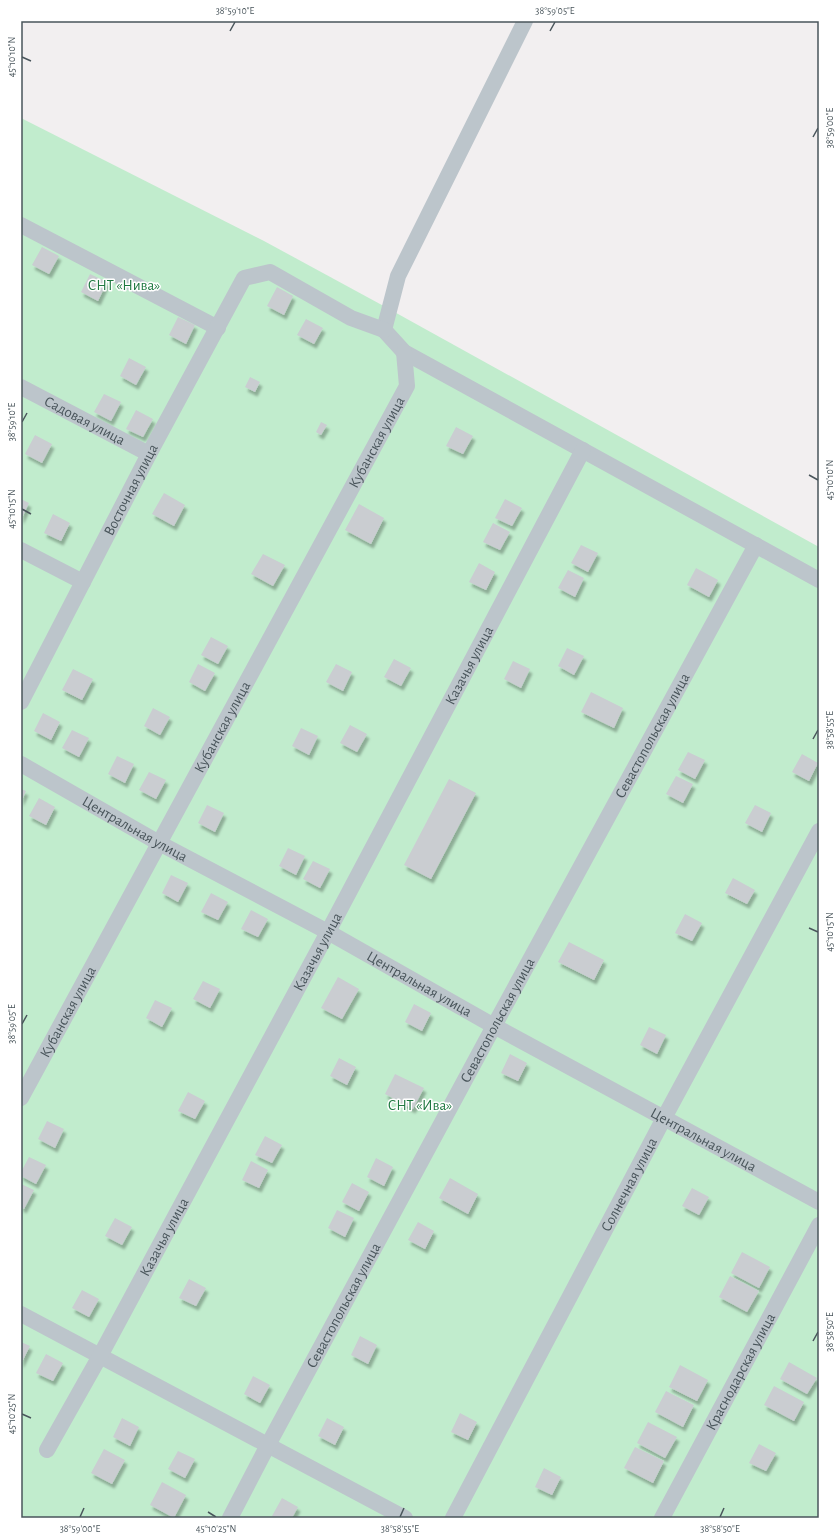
<svg xmlns="http://www.w3.org/2000/svg" width="840" height="1539" font-family="'Alegreya Sans',sans-serif">
  <style>
    .green { fill: #c1eccd }
    .building { fill: #cacdd1; filter: url(#shadow) }
    .lines { fill: none; stroke-linecap: round; stroke-linejoin: round }
    .minor { stroke: #bcc5cb; stroke-width: 16 }
    .ticks { fill: none; stroke: #49555b; stroke-width: 1.5 }
    .labels { text-anchor: middle; dominant-baseline: central; stroke-width: 3; stroke-linejoin: round; paint-order: stroke }
    .park-label { font-size: 15px; fill: #1e7840; stroke: #fff }
    .street-label { font-size: 15px; fill: #49555b; stroke: #fff }
    .neatline { fill: none; stroke: #49555b; stroke-width: 1.5 }
    .ticks-label { font-size: 10px; text-anchor: middle; fill: #49555b }
  </style>
  <defs>
    <filter id="shadow"><feDropShadow dx="2.5" dy="4.5" stdDeviation="1" flood-color="#0004"/></filter>
  </defs>
  <rect width="100%" height="100%" fill="#f2eff0"/>
  <!-- green -->
  <polygon class="green" points="21,118 264,241 380,304 819,547 819,1518 21,1518"/>
  <!-- building -->
  <g class="building">
    <polygon points="42,247 59,256 49,274 32,265"/>
    <polygon points="90,274 107,282 98,301 81,292"/>
    <polygon points="277,287 293,296 284,315 267,306"/>
    <polygon points="178,317 195,325 186,344 169,335"/>
    <polygon points="306,319 323,328 314,344 297,335"/>
    <polygon points="129,358 146,367 136,385 120,376"/>
    <polygon points="250,377 260,382 255,392 245,387"/>
    <polygon points="104,394 121,402 111,421 94,412"/>
    <polygon points="136,410 153,419 143,437 126,429"/>
    <polygon points="321,422 327,425 321,435 316,432"/>
    <polygon points="456,427 473,436 463,454 446,446"/>
    <polygon points="35,435 52,444 42,463 25,454"/>
    <polygon points="164,493 185,505 174,526 152,514"/>
    <polygon points="21,499 29,503 21,520"/>
    <polygon points="505,499 522,508 512,526 495,518"/>
    <polygon points="359,504 384,518 371,544 345,530"/>
    <polygon points="53,514 70,523 61,541 44,533"/>
    <polygon points="493,523 510,532 500,550 483,542"/>
    <polygon points="581,545 598,553 588,572 571,563"/>
    <polygon points="263,554 285,565 273,586 251,574"/>
    <polygon points="479,563 495,572 486,590 469,582"/>
    <polygon points="696,568 718,580 709,597 687,585"/>
    <polygon points="568,570 584,578 575,597 558,588"/>
    <polygon points="211,637 228,646 218,664 201,655"/>
    <polygon points="567,648 584,656 574,675 558,666"/>
    <polygon points="394,659 411,668 401,686 384,677"/>
    <polygon points="513,661 530,669 521,688 504,679"/>
    <polygon points="198,664 215,673 205,691 189,682"/>
    <polygon points="336,664 352,672 343,691 326,682"/>
    <polygon points="73,669 93,679 82,700 62,690"/>
    <polygon points="591,692 623,708 614,728 581,712"/>
    <polygon points="153,708 170,717 160,735 144,726"/>
    <polygon points="43,713 60,722 51,740 34,731"/>
    <polygon points="350,725 367,734 357,752 340,743"/>
    <polygon points="301,728 318,736 309,755 292,746"/>
    <polygon points="72,730 89,738 79,757 62,748"/>
    <polygon points="688,752 705,760 695,779 678,770"/>
    <polygon points="802,754 818,763 809,781 792,772"/>
    <polygon points="117,756 134,764 125,783 108,774"/>
    <polygon points="149,772 166,780 156,799 139,790"/>
    <polygon points="676,776 693,784 683,803 666,794"/>
    <polygon points="449,779 476,793 431,879 404,865"/>
    <polygon points="21,789 26,791 21,802"/>
    <polygon points="39,798 55,807 46,825 29,816"/>
    <polygon points="207,805 224,813 215,832 198,823"/>
    <polygon points="755,805 771,813 762,832 745,823"/>
    <polygon points="288,848 305,856 296,875 279,866"/>
    <polygon points="313,861 330,869 320,888 303,879"/>
    <polygon points="171,875 188,883 178,902 162,893"/>
    <polygon points="733,878 755,890 747,904 725,893"/>
    <polygon points="211,893 228,902 218,920 201,912"/>
    <polygon points="251,910 268,919 258,937 241,929"/>
    <polygon points="685,914 702,923 692,941 675,933"/>
    <polygon points="569,942 604,960 594,980 558,962"/>
    <polygon points="338,977 359,989 342,1019 321,1008"/>
    <polygon points="203,981 220,989 210,1008 193,999"/>
    <polygon points="155,1000 172,1008 162,1027 146,1018"/>
    <polygon points="414,1004 431,1013 422,1031 405,1022"/>
    <polygon points="649,1027 666,1035 657,1054 640,1045"/>
    <polygon points="510,1054 527,1063 518,1081 501,1073"/>
    <polygon points="339,1058 356,1067 347,1085 330,1076"/>
    <polygon points="395,1074 424,1088 413,1109 385,1094"/>
    <polygon points="188,1092 205,1101 195,1119 178,1111"/>
    <polygon points="47,1121 64,1129 55,1148 38,1139"/>
    <polygon points="265,1136 282,1145 272,1163 255,1155"/>
    <polygon points="29,1157 46,1165 36,1184 21,1176 21,1172"/>
    <polygon points="376,1158 393,1167 384,1186 367,1177"/>
    <polygon points="251,1161 268,1170 259,1188 242,1180"/>
    <polygon points="450,1178 478,1194 468,1214 439,1198"/>
    <polygon points="352,1183 369,1192 359,1211 342,1202"/>
    <polygon points="21,1184 34,1190 24,1209 21,1207"/>
    <polygon points="692,1188 709,1197 699,1215 682,1206"/>
    <polygon points="337,1210 354,1218 345,1237 328,1228"/>
    <polygon points="115,1218 132,1227 122,1245 105,1236"/>
    <polygon points="418,1222 434,1231 425,1249 408,1240"/>
    <polygon points="742,1252 770,1267 759,1288 731,1273"/>
    <polygon points="730,1276 759,1291 747,1312 719,1297"/>
    <polygon points="189,1279 206,1288 196,1306 179,1298"/>
    <polygon points="82,1290 99,1299 89,1317 72,1308"/>
    <polygon points="360,1336 377,1345 368,1364 351,1355"/>
    <polygon points="21,1342 30,1346 21,1364"/>
    <polygon points="46,1354 63,1363 53,1381 36,1373"/>
    <polygon points="789,1362 817,1378 807,1394 780,1379"/>
    <polygon points="680,1365 708,1380 697,1401 669,1387"/>
    <polygon points="253,1376 270,1385 260,1403 244,1394"/>
    <polygon points="774,1386 804,1402 794,1421 764,1405"/>
    <polygon points="666,1391 694,1405 683,1427 655,1412"/>
    <polygon points="460,1413 477,1422 468,1440 451,1432"/>
    <polygon points="122,1418 139,1427 130,1446 113,1437"/>
    <polygon points="327,1418 344,1427 335,1445 318,1436"/>
    <polygon points="648,1422 677,1437 665,1458 637,1443"/>
    <polygon points="759,1444 776,1453 766,1471 749,1463"/>
    <polygon points="635,1447 664,1461 653,1483 624,1468"/>
    <polygon points="104,1449 125,1460 112,1484 91,1473"/>
    <polygon points="178,1451 195,1459 185,1478 168,1469"/>
    <polygon points="544,1468 561,1477 552,1495 535,1487"/>
    <polygon points="162,1482 186,1495 174,1518 150,1505"/>
    <polygon points="282,1498 298,1507 292,1518 275,1518 272,1516"/>
  </g>
  <g class="lines">
    <!-- minor -->
    <g class="minor">
      <polyline points="525,21 398,276 384,330 404,352 819,580"/>
      <polyline points="21,225 218,328"/>
      <path id="s1" d="M 21,387 L 149,454"/>
      <polyline points="21,550 83,582"/>
      <path id="s2" d="M 21,702 L 149,454 L 244,278 L 270,272 L 351,318 L 384,330"/>
      <path id="s3" d="M 21,764 L 159,843 L 328,932 L 494,1026 L 819,1202"/>
      <path id="s4" d="M 21,1098 L 407,386 L 404,352"/>
      <polyline points="21,1314 405,1518"/>
      <path id="s5" d="M 47,1450 L 100,1356 L 328,932 L 583,450"/>
      <path id="s6" d="M 230,1518 L 268,1445 L 494,1026 L 756,545"/>
      <path id="s7" d="M 453,1518 L 664,1118 L 819,831"/>
      <path id="s8" d="M 662,1518 L 819,1225"/>
    </g>
  </g>
  <!-- ticks -->
  <path class="ticks" d="M 230,31 L 235,22M 550,31 L 555,22M 22,57 L 31,61M 813,137 L 818,128M 22,422 L 27,413M 809,475 L 818,480M 22,509 L 31,514M 813,739 L 818,730M 809,928 L 818,932M 22,1024 L 27,1015M 813,1341 L 818,1332M 22,1414 L 31,1418M 208,1512 L 216,1517M 80,1517 L 84,1508M 400,1517 L 404,1508M 720,1517 L 724,1508"/>
  <g class="labels">
    <!-- park labels -->
    <g class="park-label">
      <text x="124" y="285">СНТ «Нива»</text>
      <text x="420" y="1105">СНТ «Ива»</text>
    </g>
    <!-- street labels -->
    <g class="street-label">
      <text stroke="none"><textPath href="#s1" startOffset="72">Садовая улица</textPath></text>
      <text stroke="none"><textPath href="#s4" startOffset="746">Кубанская улица</textPath></text>
      <text stroke="none"><textPath href="#s2" startOffset="239">Восточная улица</textPath></text>
      <text stroke="none"><textPath href="#s5" startOffset="891">Казачья улица</textPath></text>
      <text stroke="none"><textPath href="#s4" startOffset="422">Кубанская улица</textPath></text>
      <text stroke="none"><textPath href="#s6" startOffset="889">Севастопольская улица</textPath></text>
      <text stroke="none"><textPath href="#s3" startOffset="131">Центральная улица</textPath></text>
      <text stroke="none"><textPath href="#s5" startOffset="567">Казачья улица</textPath></text>
      <text stroke="none"><textPath href="#s3" startOffset="455">Центральная улица</textPath></text>
      <text stroke="none"><textPath href="#s4" startOffset="98">Кубанская улица</textPath></text>
      <text stroke="none"><textPath href="#s6" startOffset="565">Севастопольская улица</textPath></text>
      <text stroke="none"><textPath href="#s3" startOffset="779">Центральная улица</textPath></text>
      <text stroke="none"><textPath href="#s7" startOffset="377">Солнечная улица</textPath></text>
      <text stroke="none"><textPath href="#s5" startOffset="243">Казачья улица</textPath></text>
      <text stroke="none"><textPath href="#s6" startOffset="241">Севастопольская улица</textPath></text>
      <text stroke="none"><textPath href="#s8" startOffset="166">Краснодарская улица</textPath></text>
    </g>
  </g>
  <!-- border -->
  <rect width="840" height="1539" fill="none" stroke="#ffffff" stroke-width="44"/>
  <rect x="22" y="22" width="796" height="1495" class="neatline"/>
  <g class="ticks-label">
    <text x="235" y="14">38°59'10"E</text>
    <text x="555" y="14">38°59'05"E</text>
    <text transform="translate(11 57) rotate(-90)" y="4">45°10'10"N</text>
    <text transform="translate(829 128) rotate(-90)" y="4">38°59'00"E</text>
    <text transform="translate(11 422) rotate(-90)" y="4">38°59'10"E</text>
    <text transform="translate(829 480) rotate(-90)" y="4">45°10'10"N</text>
    <text transform="translate(11 509) rotate(-90)" y="4">45°10'15"N</text>
    <text transform="translate(829 730) rotate(-90)" y="4">38°58'55"E</text>
    <text transform="translate(829 932) rotate(-90)" y="4">45°10'15"N</text>
    <text transform="translate(11 1024) rotate(-90)" y="4">38°59'05"E</text>
    <text transform="translate(829 1332) rotate(-90)" y="4">38°58'50"E</text>
    <text transform="translate(11 1414) rotate(-90)" y="4">45°10'25"N</text>
    <text x="80" y="1532">38°59'00"E</text>
    <text x="216" y="1532">45°10'25"N</text>
    <text x="400" y="1532">38°58'55"E</text>
    <text x="720" y="1532">38°58'50"E</text>
  </g>
</svg>
